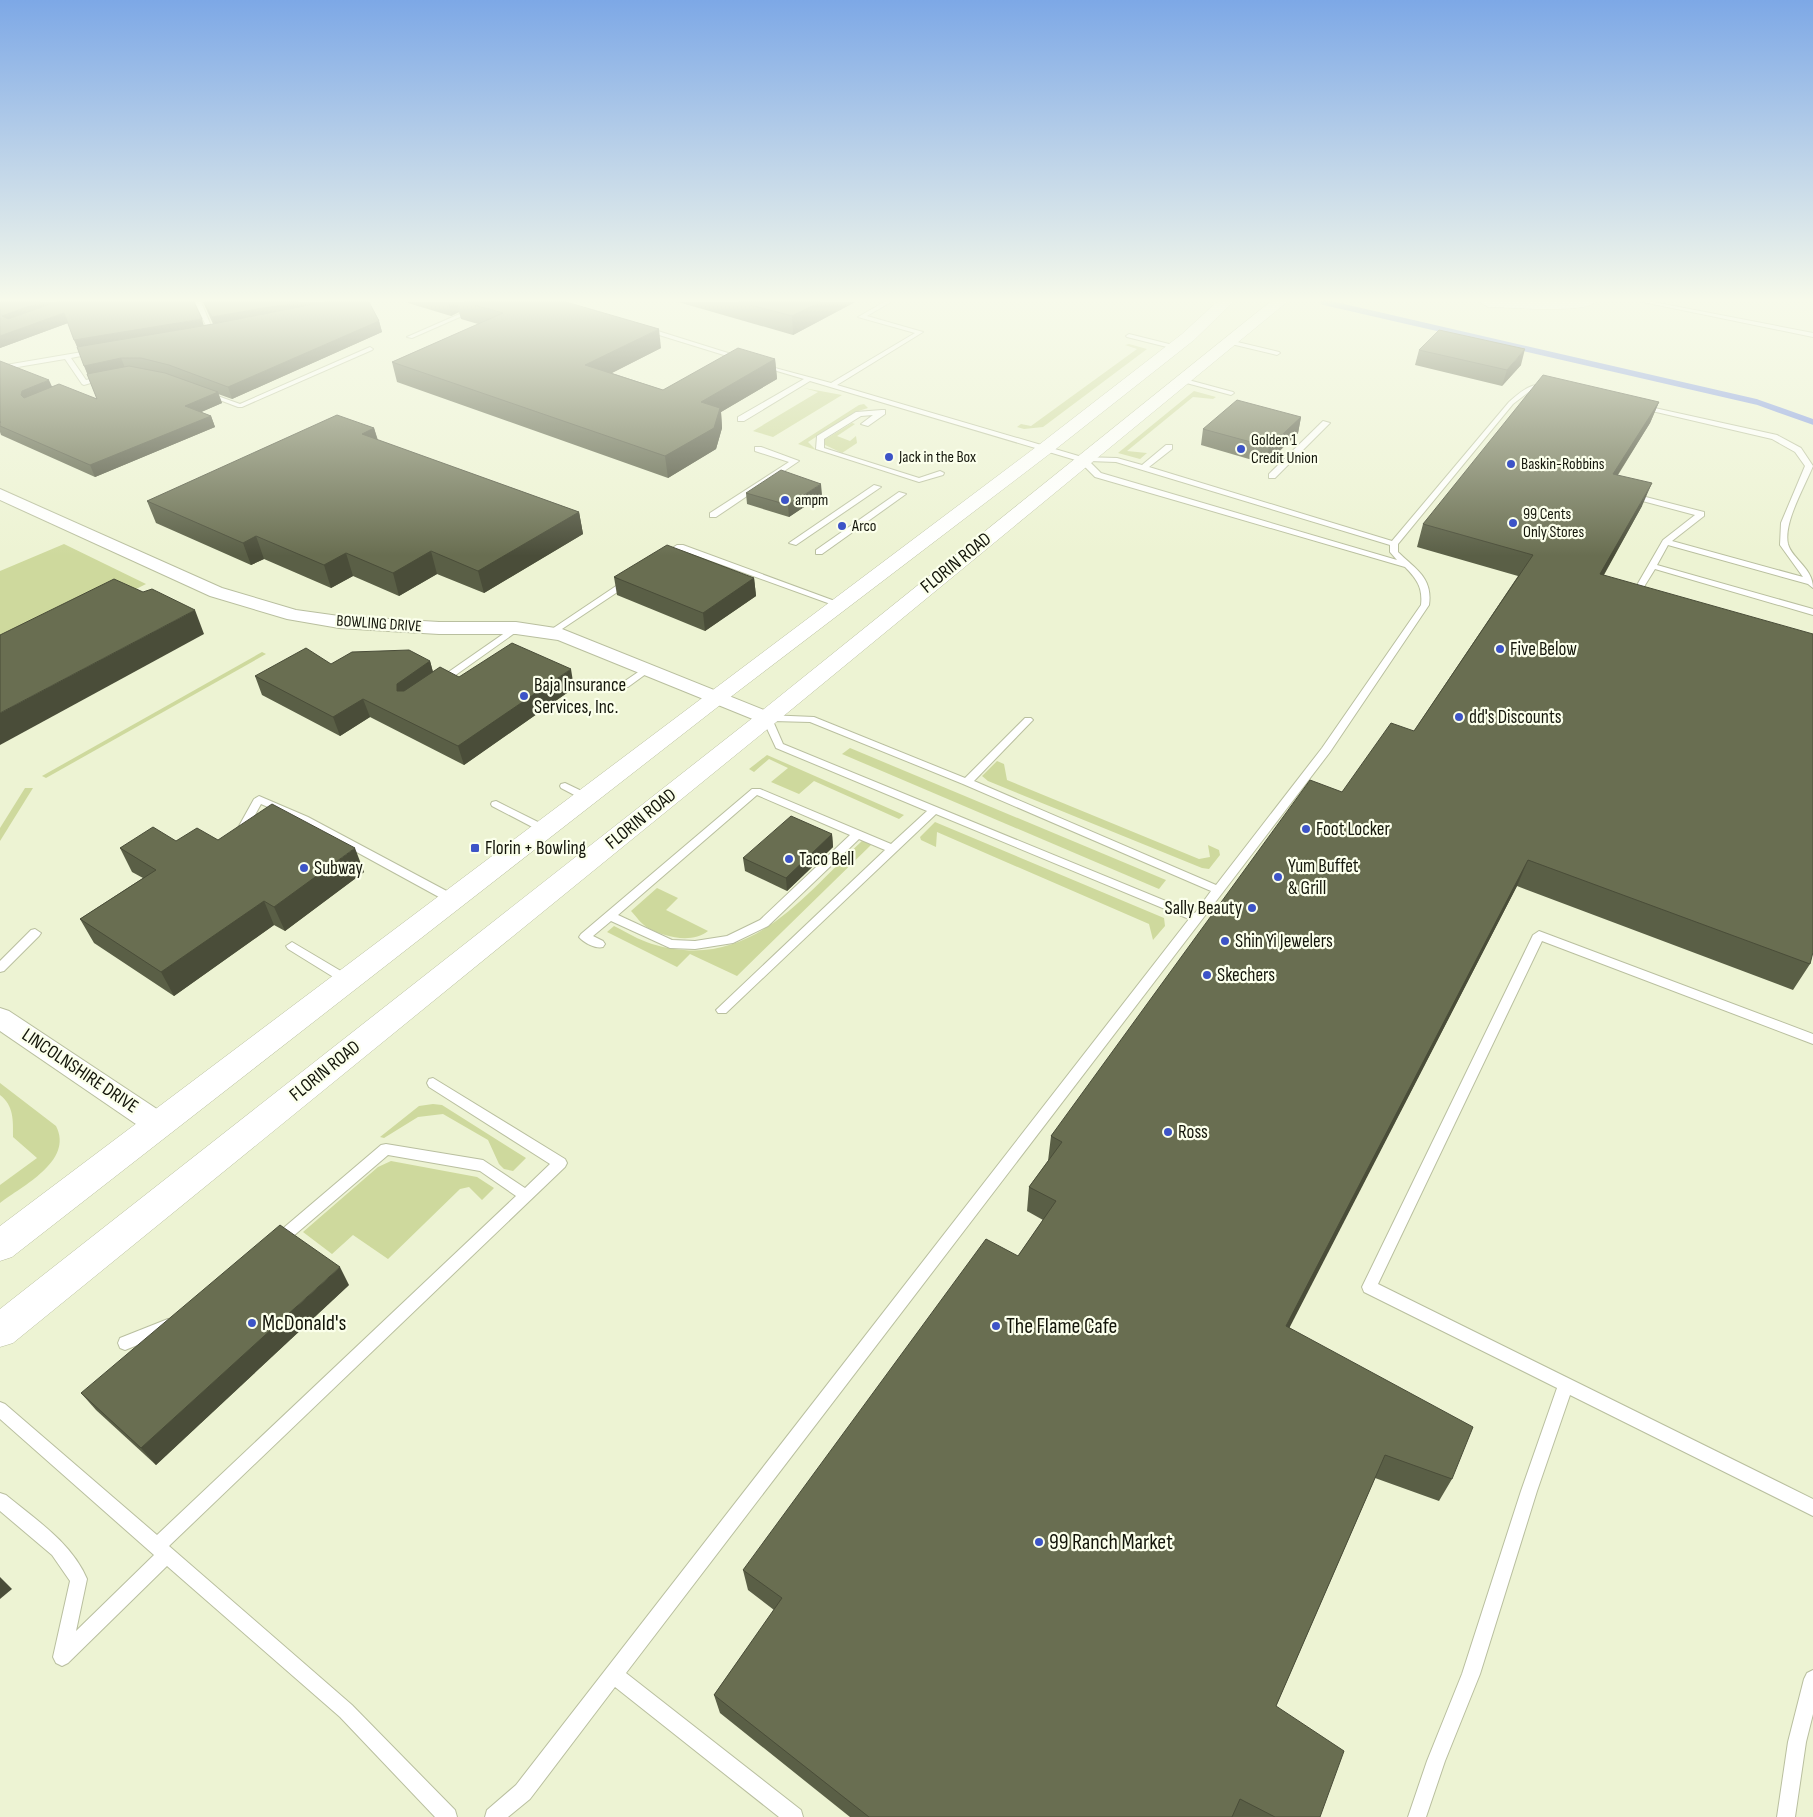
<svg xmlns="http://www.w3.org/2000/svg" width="1813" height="1817" font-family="'Sofia Sans Condensed',sans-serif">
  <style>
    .green { fill: #ced99d }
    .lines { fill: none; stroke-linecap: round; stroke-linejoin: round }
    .stream { stroke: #7e96e4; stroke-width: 5.5 }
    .service-casing { stroke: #b9bf9f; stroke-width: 2 }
    .minor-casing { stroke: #b9bf9f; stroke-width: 2 }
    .tertiary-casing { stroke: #b9bf9f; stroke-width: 1 }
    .primary-casing { stroke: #b9bf9f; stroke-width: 1 }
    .service { fill: #fff; fill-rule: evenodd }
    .minor { fill: #fff; fill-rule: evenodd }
    .tertiary { fill: #fff; fill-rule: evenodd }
    .primary { fill: #fff; fill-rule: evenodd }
    .wall { fill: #5a5f46 }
    .shaded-wall { fill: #4a4d39 }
    .building { fill: #696e51; stroke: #4a4d39 }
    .poi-dot { fill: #3d54c7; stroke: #fbffeb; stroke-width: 2 }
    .labels { text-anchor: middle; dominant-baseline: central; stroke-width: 4.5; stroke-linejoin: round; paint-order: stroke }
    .far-poi-label { font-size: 16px; fill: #13150a; stroke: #fbffeb; text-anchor: start }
    .far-street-label { font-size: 16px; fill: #13150a; stroke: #fbffeb }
    .street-label { font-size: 19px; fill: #13150a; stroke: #fbffeb }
    .poi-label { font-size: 19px; fill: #13150a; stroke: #fbffeb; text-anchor: start }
    .near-poi-label { font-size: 22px; fill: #13150a; stroke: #fbffeb; text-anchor: start }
  </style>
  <rect width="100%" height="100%" fill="#edf3d3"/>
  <!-- green -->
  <g class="green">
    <polygon points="1129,344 1147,349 1043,427 1024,429 1017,427 1021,424 1031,426 1137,349 1125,345"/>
    <polygon points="804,388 842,395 773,437 753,431 818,392"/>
    <polygon points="1194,391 1216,397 1213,399 1193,397 1127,451 1147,453 1140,459 1118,453"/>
    <polygon points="864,404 868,408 855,412 808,442 816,450 798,444 859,405"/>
    <polygon points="852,423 855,424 837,436 850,441 856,436 857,443 842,453 823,444 824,440"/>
    <polygon points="64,544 146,584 0,658 0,571"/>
    <polygon points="262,652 266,654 46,778 42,776"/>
    <polygon points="850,748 1166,880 1159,889 842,754"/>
    <polygon points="767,755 904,815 899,819 814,781 799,794 771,782 788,768 769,759 754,772 749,769"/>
    <polygon points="997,761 1004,764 1007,780 1199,859 1210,857 1208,845 1219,850 1220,855 1209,869 1202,868 988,781 982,776"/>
    <polygon points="25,788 33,788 0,841 0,828"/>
    <polygon points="935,822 1164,918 1165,926 1153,940 1149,924 937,832 936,847 921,840 920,837"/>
    <path d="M 863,840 L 872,844 L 737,976 L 690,954 L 677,967 L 607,932 L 614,926 C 626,932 639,940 652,944 C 749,973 800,899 863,840 Z"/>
    <path d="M 657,888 L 678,898 L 666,910 L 708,931 C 692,944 664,937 648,928 C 641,924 636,916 631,911 Z"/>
    <path d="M 0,1083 L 56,1126 C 74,1161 22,1186 0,1203 L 0,1185 L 37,1158 L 13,1137 C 13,1120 14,1106 0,1095 Z"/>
    <polygon points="433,1104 442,1105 526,1158 513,1171 504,1169 499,1164 488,1140 443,1114 418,1117 384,1138 380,1137 419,1106"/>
    <polygon points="391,1161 477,1177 494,1188 482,1200 469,1187 460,1189 388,1259 353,1235 332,1254 303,1232 378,1167"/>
  </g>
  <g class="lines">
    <!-- stream -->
    <polyline class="stream" points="1323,302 1757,402 1813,422"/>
    <defs>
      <g id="service">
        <polygon points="195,302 201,302 214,333 209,332"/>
        <polygon points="487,302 494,302 412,338 407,337"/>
        <path d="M 884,302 L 891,302 L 867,316 L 923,332 L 837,385 L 1082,457 L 1117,458 L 1142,465 L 1166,445 L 1172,445 L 1172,449 L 1149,467 L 1392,541 L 1509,402 C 1519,393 1536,378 1550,387 L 1530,391 L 1513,404 L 1398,544 L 1398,552 C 1415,569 1433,577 1429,605 L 1330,752 L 626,1673 L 801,1810 L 803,1817 L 779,1817 L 615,1687 L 530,1799 L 508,1817 L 485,1817 L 487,1810 L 516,1785 L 1189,919 L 936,814 L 726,1013 L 718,1013 L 716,1010 L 885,850 L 859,839 L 768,926 L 733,943 L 695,949 L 670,948 L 611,921 L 593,936 L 603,941 L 605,944 L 603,947 C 596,949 584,943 579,937 L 581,934 L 752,789 L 760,789 L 891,844 L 927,811 L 776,748 L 762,718 L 767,715 L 814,717 L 965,778 L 1025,718 L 1031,718 L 1033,720 L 1031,722 L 974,781 L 1216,885 L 1322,748 L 1421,605 C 1423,588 1417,579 1405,567 L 1095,477 L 1079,461 L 810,381 L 744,421 L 738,421 L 738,417 L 804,379 L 760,366 L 760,364 L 831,383 L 915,333 L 858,317 ZM 1089,461 L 1116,462 L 1390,545 L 1390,552 L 1397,560 L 1101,473 ZM 773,721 L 810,722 L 963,784 L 1211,891 L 1195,913 L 783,744 ZM 757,795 L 850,835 L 760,920 L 727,936 L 695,941 L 672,940 L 618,915 Z"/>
        <polygon points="1643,302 1653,302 1813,333 1813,337"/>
        <polygon points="645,327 744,358 745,359 740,360 643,330 643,328"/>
        <polygon points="1129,334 1177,346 1178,347 1175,349 1127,337 1126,336"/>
        <polygon points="1229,340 1279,352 1280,353 1277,355 1227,343 1227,341"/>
        <polygon points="370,347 373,349 372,350 242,407 238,407 204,394 209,393 240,404"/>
        <polygon points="94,350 97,352 96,353 71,358 86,380 104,376 107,378 84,385 82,384 65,359 0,370 0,366"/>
        <polygon points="1181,378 1233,392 1234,393 1231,395 1179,381 1179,379"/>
        <path d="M 1641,405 L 1777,435 L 1801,448 L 1813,466 C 1805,486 1783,523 1788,544 C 1792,559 1813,568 1813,588 L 1808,584 L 1668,545 L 1657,565 L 1813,609 L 1813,615 L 1655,569 L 1642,590 L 1646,591 L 1646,595 L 1634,594 L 1633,592 L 1663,540 L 1695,515 L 1635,499 L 1635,495 L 1638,495 L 1704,512 L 1704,516 L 1672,541 L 1803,577 L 1780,545 L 1781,523 L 1805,466 L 1795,452 L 1772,439 L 1639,408 L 1637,407 Z"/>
        <polygon points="882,410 885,410 885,414 868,426 861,424 873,415 861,416 824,439 824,448 919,478 940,471 944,473 943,475 919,482 816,449 817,436 856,412"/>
        <polygon points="1323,421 1330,423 1275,478 1269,478 1269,474"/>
        <polygon points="755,447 761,447 799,461 716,517 710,517 710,513 789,462 755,451"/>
        <polygon points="874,485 881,487 796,545 789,543"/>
        <polygon points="899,492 906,494 822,554 816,554 816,550"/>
        <polygon points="677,545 683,545 843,604 839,607 836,606 681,550 667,559 661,559 661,555"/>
        <polygon points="628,578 632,581 631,583 553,635 547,635 546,633"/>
        <polygon points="516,625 519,626 519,630 443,684 437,684 437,680"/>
        <polygon points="647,666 650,667 650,671 628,687 622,687 622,683"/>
        <polygon points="565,783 590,795 591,797 590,799 582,799 561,788 560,786 561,784"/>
        <polygon points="259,796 308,817 456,896 458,899 456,902 448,902 300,821 261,804 243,837 235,837 234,835 254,799"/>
        <polygon points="496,801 548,827 549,829 548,831 540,831 492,806 491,804 492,802"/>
        <polygon points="35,929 41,933 39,936 4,971 0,972 0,961 31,930"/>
        <polygon points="1539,931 1813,1034 1813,1044 1542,941 1378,1284 1813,1499 1813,1516 1570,1395 1537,1491 1480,1674 1445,1761 1426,1817 1408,1817 1427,1761 1462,1674 1521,1491 1557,1388 1364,1292 1362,1287 1533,935"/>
        <polygon points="292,942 351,977 353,980 351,983 343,983 288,949 286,946"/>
        <path d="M 433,1078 L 565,1159 L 567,1163 L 565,1167 L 169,1546 L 352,1705 L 455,1810 L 457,1817 L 435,1817 L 340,1717 L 167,1566 L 68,1663 L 62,1666 L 56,1663 L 53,1657 L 70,1581 L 52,1555 L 0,1511 L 0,1493 L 6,1495 C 35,1519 72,1543 87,1579 L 76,1631 L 154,1555 L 0,1419 L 0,1402 L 5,1404 L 157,1535 L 516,1196 L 480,1171 L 388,1155 L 284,1244 L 279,1246 L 274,1244 L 272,1240 L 274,1236 L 381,1145 L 386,1144 L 483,1160 L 525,1188 L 550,1164 L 429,1087 L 427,1083 L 429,1079 Z"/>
        <polygon points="168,1319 173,1321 175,1326 173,1331 125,1350 120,1348 118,1343 120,1338"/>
        <polygon points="1813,1670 1813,1714 1806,1742 1795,1817 1777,1817 1788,1742 1804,1679 1807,1673"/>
      </g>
      <g id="minor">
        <polygon points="0,489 222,588 296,610 339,616 439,622 516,622 562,629 774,714 777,718 774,722 767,724 760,722 558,640 516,634 439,634 339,628 287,619 210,596 0,500"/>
        <polygon points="0,1008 9,1011 169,1117 173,1125 169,1133 159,1136 149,1133 0,1031"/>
      </g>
      <path id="tertiary" d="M 1480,302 L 1595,302 C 1586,314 1505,307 1488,307 Z"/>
      <g id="primary">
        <polygon points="1217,302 1233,302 1194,340 1052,452 724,702 12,1257 0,1261 0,1226 1040,444 1182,334"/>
        <polygon points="1270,302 1287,302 775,723 13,1343 0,1347 0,1309 759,713"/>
      </g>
    </defs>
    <!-- service casing -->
    <use href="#service" class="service-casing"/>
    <!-- minor casing -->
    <use href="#minor" class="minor-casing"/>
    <!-- tertiary casing -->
    <use href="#tertiary" class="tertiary-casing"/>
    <!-- primary casing -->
    <use href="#primary" class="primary-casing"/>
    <!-- service -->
    <use href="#service" class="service"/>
    <!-- minor -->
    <use href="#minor" class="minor"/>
    <!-- tertiary -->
    <use href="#tertiary" class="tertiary"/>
    <!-- primary -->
    <use href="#primary" class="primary"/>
  </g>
  <!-- wall -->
  <g class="wall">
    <polygon points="0,302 204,325 213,324 203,302 369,302 379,321 382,332 232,399 218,394 222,403 201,412 211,416 215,427 95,477 1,435 0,432 0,361 52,387 97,399 68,323 0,348"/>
    <polygon points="408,302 566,302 661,348 612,373 663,390 775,359 777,379 721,412 722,428 716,449 668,478 397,382 392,362 478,324 461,319 459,312 451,316 408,303"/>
    <polygon points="678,302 855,302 793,335"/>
    <polygon points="1419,350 1521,365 1502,386 1415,365"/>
    <polygon points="1659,402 1650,423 1618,475 1642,506 1604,575 1810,964 1793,990 1517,886 1289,1327 1452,1479 1439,1501 1375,1478 1276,1706 1320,1817 850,1817 720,1713 714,1695 774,1610 748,1590 743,1570 1018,1256 1043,1220 1027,1211 1029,1187 1048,1161 1051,1136 1342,792 1414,731 1518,576 1417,547 1423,524"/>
    <polygon points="1301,417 1298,433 1266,464 1201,445 1203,429"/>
    <polygon points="374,428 378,440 579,512 583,534 484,593 437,574 399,596 353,576 331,588 264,559 251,565 156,523 147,501"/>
    <polygon points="746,493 822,495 789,517 747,504"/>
    <polygon points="614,577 754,578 756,596 705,631 617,595"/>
    <polygon points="430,661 433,672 459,677 574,688 464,765 370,717 340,736 262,695 255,676 331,664"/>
    <polygon points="832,834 833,847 787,891 745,871 743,858"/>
    <polygon points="218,840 364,872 285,931 274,925 174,996 94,943 80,919 143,878 132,872 120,848 176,841"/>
    <polygon points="349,1285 156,1465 96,1410 81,1393"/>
  </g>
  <!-- shaded-wall -->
  <g class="shaded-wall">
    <polygon points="41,302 74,302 6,326 2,316"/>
    <polygon points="298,302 357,302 215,328 212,317"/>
    <polygon points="448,302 457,302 459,312 451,316"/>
    <polygon points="820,302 855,302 793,335 792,316"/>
    <polygon points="64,313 68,323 0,348 0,336"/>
    <polygon points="202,319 205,330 79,351 74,340"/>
    <polygon points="379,321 382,332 232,399 228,387"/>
    <polygon points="659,329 661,348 588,385 585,365"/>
    <polygon points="1525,349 1521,365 1502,386 1507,370"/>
    <polygon points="121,358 126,370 89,378 84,366"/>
    <polygon points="775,359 777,379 721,412 722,428 716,449 668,478 665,456 701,402"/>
    <polygon points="49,380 54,391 27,402 21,395 22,391"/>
    <polygon points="218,392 222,403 190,417 185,406"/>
    <polygon points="1659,402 1650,423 1604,496 1613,474"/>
    <polygon points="211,416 215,427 95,477 90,465"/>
    <polygon points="1301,417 1298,433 1266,464 1269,447"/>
    <polygon points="374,428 380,450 362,434"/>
    <polygon points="1652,483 1642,506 1591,597 1600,574"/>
    <polygon points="821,484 822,495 789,517 788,505"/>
    <polygon points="579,512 583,534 484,593 478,571"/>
    <polygon points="256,536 264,559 251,565 243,543"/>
    <polygon points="431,551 437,574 399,596 393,573"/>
    <polygon points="346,553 353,576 331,588 324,565"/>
    <polygon points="754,578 756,596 705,631 703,613"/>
    <polygon points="195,610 204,634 0,745 0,713"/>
    <polygon points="430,661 435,680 403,702 397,691 397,684"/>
    <polygon points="571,669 574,688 464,765 458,746"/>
    <polygon points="363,699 370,717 340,736 333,717"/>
    <polygon points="832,834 833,847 787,891 786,878"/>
    <polygon points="355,848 364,872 285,931 274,907"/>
    <polygon points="1528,860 1517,886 1278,1350 1286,1326"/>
    <polygon points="264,901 274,925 174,996 161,972"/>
    <polygon points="340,1267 349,1285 156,1465 141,1448"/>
    <polygon points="0,1577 12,1589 0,1599"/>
  </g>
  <!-- building -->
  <g class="building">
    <polygon points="0,302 41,302 2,316 8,319 56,302 194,302 202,319 74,340 64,313 0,336"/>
    <polygon points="204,302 298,302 212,317"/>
    <polygon points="324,302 369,302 379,321 228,387 169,365 141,358 121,358 84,366 77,347 208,325"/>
    <polygon points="464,302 566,302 659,329 585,365 663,390 738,348 775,359 701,402 720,408 714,428 665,456 392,362 503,313"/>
    <polygon points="739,302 820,302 792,316"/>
    <polygon points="1439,330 1525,349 1507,370 1419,350"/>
    <polygon points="0,361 49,380 22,391 21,395 24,398 59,384 97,399 87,374 129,366 165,373 218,392 185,406 211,416 90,465 0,426 0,422 1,422 0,422"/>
    <polygon points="1543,375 1659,402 1613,474 1652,483 1600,574 1813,634 1813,952 1810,964 1528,860 1286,1326 1473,1427 1452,1479 1385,1455 1276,1706 1344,1751 1320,1817 1275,1817 1240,1799 1232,1817 869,1817 714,1695 782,1598 743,1570 986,1239 1018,1256 1056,1201 1029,1187 1062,1142 1051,1136 1310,780 1342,792 1391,723 1414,731 1533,555 1423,524"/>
    <polygon points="1237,400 1301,417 1269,447 1203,429"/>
    <polygon points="337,415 374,428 362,434 579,512 478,571 431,551 393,573 346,553 324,565 256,536 243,543 147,501"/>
    <polygon points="781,470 821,484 788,505 746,493"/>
    <polygon points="667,545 754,578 703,613 614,577"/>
    <polygon points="114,579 143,592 152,589 195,610 0,713 0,635"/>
    <polygon points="512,643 571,669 458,746 363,699 333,717 255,676 306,648 331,664 352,652 409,650 430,661 397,684 397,691 404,691 440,667 459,677"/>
    <polygon points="272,804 355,848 274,907 264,901 161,972 80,919 156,870 120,848 153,827 176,841 197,828 218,840"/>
    <polygon points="791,816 832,834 786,878 743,858"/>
    <polygon points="280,1225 340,1267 141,1448 81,1393"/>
  </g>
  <!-- sky -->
  <linearGradient id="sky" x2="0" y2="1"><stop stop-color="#7da8e6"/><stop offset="0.54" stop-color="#f7faeb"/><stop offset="1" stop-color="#f7faeb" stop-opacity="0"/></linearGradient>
  <rect width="1813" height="556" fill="url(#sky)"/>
  <!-- markers -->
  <g class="poi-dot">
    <circle cx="1241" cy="449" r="5"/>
    <circle cx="889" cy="457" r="5"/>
    <circle cx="1511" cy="464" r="5"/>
    <circle cx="785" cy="500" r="5"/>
    <circle cx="1513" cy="523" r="5"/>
    <circle cx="842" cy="526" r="5"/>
    <circle cx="1500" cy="649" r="5"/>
    <circle cx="524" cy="696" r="5"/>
    <circle cx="1459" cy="717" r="5"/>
    <circle cx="1306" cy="829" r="5"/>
    <rect x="470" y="843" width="10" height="10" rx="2.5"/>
    <circle cx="789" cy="859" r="5"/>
    <circle cx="304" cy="868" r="5"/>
    <circle cx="1278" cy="877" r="5"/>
    <circle cx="1252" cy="908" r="5"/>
    <circle cx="1225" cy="941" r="5"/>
    <circle cx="1207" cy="975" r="5"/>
    <circle cx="1168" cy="1132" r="5"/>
    <circle cx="252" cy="1323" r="5"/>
    <circle cx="996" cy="1326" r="5"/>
    <circle cx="1039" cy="1542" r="5"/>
  </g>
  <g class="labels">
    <!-- far-poi labels -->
    <g class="far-poi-label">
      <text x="1251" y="440">Golden 1<tspan x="1251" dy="18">Credit Union</tspan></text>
      <text x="899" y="457">Jack in the Box</text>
      <text x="1521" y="464">Baskin-Robbins</text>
      <text x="795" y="500">ampm</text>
      <text x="1523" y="514">99 Cents<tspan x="1523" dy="18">Only Stores</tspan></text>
      <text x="852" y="526">Arco</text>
    </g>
    <!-- far-street labels -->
    <g class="far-street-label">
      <text transform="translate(379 624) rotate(4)">BOWLING DRIVE</text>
    </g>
    <!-- street labels -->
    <g class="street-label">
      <text transform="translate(956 563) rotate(-39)">FLORIN ROAD</text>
      <text transform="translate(641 819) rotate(-39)">FLORIN ROAD</text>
      <text transform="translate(80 1071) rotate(34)">LINCOLNSHIRE DRIVE</text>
      <text transform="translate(325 1071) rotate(-39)">FLORIN ROAD</text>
    </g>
    <!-- poi labels -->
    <g class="poi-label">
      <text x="1510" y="649">Five Below</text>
      <text x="534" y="685">Baja Insurance<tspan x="534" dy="22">Services, Inc.</tspan></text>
      <text x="1469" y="717">dd's Discounts</text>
      <text x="1316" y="829">Foot Locker</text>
      <text x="485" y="848">Florin + Bowling</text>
      <text x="799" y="859">Taco Bell</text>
      <text x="1288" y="866">Yum Buffet<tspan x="1288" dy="22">&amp; Grill</tspan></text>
      <text x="314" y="868">Subway</text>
      <text x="1242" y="908" text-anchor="end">Sally Beauty</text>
      <text x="1235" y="941">Shin Yi Jewelers</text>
      <text x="1217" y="975">Skechers</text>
      <text x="1178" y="1132">Ross</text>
    </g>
    <!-- near-poi labels -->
    <g class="near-poi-label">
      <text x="262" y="1323">McDonald's</text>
      <text x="1006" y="1326">The Flame Cafe</text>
      <text x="1049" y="1542">99 Ranch Market</text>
    </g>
  </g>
</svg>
